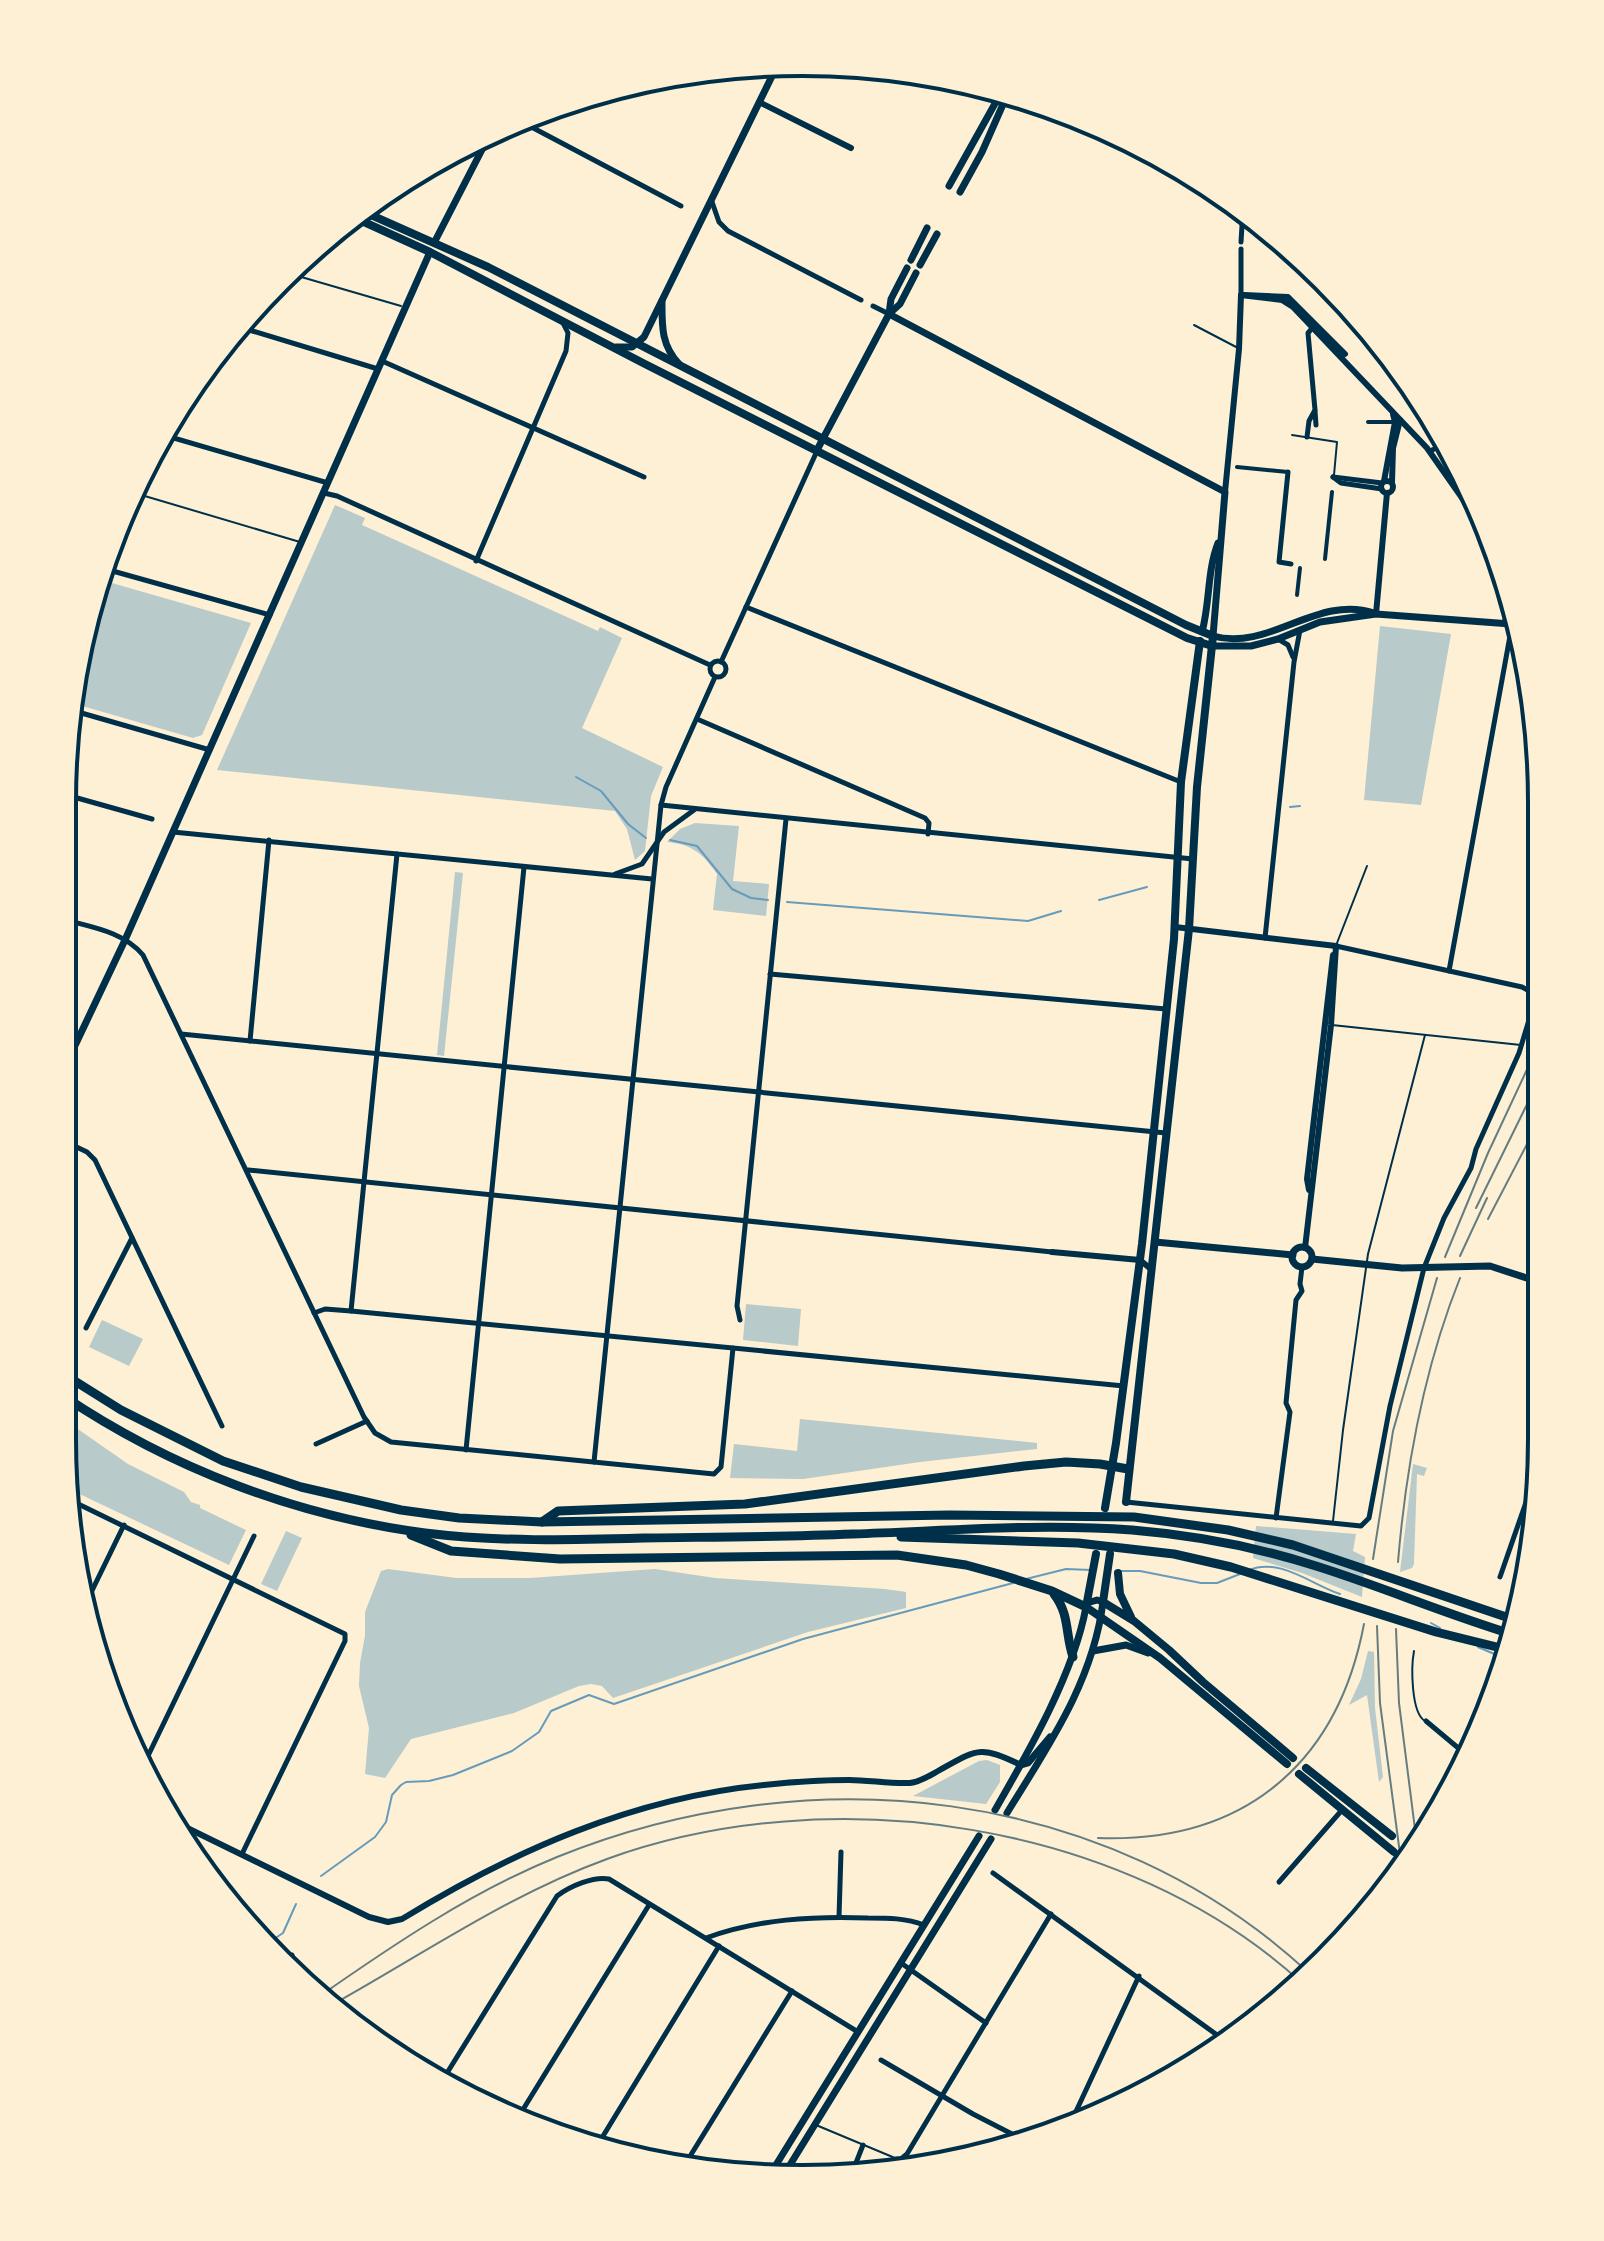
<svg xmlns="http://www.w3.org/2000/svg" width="1604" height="2241" font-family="'Fira Sans Condensed',sans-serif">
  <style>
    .green { fill: #b9caca }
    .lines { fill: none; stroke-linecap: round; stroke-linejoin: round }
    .stream { stroke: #669bbc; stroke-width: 2 }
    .service { stroke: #003049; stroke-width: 2 }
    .pedestrian { stroke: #003049; stroke-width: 4 }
    .minor { stroke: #003049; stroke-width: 5 }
    .tertiary { stroke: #003049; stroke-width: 6 }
    .secondary { stroke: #003049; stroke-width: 7 }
    .primary { stroke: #003049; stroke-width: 7 }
    .trunk { stroke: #003049; stroke-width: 8 }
    .motorway { stroke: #003049; stroke-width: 9 }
    .rail { stroke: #657d81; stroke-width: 2 }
    .rim { fill: none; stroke: #003049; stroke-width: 4 }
  </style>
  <rect width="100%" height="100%" fill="#fdf0d5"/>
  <!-- green -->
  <g class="green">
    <polygon points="335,505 365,518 362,525 598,631 600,627 622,638 582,728 663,767 651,796 645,851 635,860 627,829 615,811 217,770"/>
    <polygon points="105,581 251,623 202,735 193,738 72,703 76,657"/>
    <polygon points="1380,626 1451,634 1421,805 1364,800"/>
    <path d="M 695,823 L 739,826 L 733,881 L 769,884 L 766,916 L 713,910 L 717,874 C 703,854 692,844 667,842 L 680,829 Z"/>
    <polygon points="455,872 463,873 444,1056 437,1055"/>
    <polygon points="746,1304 801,1309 798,1346 743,1340"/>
    <polygon points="102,1320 143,1339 129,1366 89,1347"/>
    <polygon points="62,1418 128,1464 184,1492 191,1502 200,1505 200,1508 246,1530 229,1565 69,1489"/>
    <polygon points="800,1419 1037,1443 1037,1449 920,1462 803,1479 730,1478 734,1444 797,1451"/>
    <polygon points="1413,1464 1427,1468 1424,1476 1417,1474 1414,1564 1412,1568 1400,1572"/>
    <polygon points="1256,1526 1356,1534 1353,1551 1365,1557 1362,1597 1302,1573 1253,1558"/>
    <polygon points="286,1531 302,1538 277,1591 261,1584"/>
    <polygon points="388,1569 456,1578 530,1578 655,1569 715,1578 885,1589 906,1592 906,1608 808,1632 613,1698 602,1686 591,1684 579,1686 514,1713 411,1739 385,1778 365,1774 369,1728 359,1686 360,1663 365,1636 365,1612 381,1571"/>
    <polygon points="1368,1651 1374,1652 1375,1708 1383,1777 1379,1782 1367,1695 1349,1705 1361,1679"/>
    <polygon points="987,1760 1000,1765 1000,1782 986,1804 913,1796 979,1761"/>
  </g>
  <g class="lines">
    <!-- stream -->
    <g class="stream">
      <polyline points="576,777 601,791 628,824 646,838"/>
      <polyline points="1290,807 1300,806"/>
      <polyline points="670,840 697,846 732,889 751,898 768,900"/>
      <polyline points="1099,900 1147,887"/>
      <polyline points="787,902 1028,921 1061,911"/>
      <path d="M 1249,1570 C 1280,1557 1312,1585 1340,1594"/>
      <polyline points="1121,1571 1140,1571 1201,1583 1217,1583 1240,1574"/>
      <polyline points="1026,1579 1066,1569 1091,1570"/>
      <polyline points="1431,1623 1440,1628"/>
      <polyline points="1478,1647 1506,1659"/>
      <polyline points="321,1876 375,1837 386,1822 392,1795 401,1785 406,1782 429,1781 453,1775 512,1751 539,1732 551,1711 589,1695 614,1704 803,1639 1013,1583"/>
      <polyline points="268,1943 283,1933 296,1904"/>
    </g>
    <!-- service -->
    <g class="service">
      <polyline points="291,274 401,306"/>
      <polyline points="1194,325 1238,348"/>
      <polyline points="1292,435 1337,442 1334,475"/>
      <polyline points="138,494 300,542"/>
      <polyline points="1337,943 1367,866"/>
      <polyline points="1332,1025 1521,1045"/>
      <polyline points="1333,1521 1343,1430 1368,1254 1425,1035"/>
      <path d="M 1414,1651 C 1411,1667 1411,1713 1425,1721"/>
      <polyline points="816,2125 895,2158"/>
    </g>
    <!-- pedestrian -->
    <g class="pedestrian">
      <polyline points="1368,422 1394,422"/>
      <polyline points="1237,467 1288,472"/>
      <polyline points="1325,559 1332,492"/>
      <polyline points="1297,595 1300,568"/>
    </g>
    <!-- minor -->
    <g class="minor">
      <polyline points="1073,117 1180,170"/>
      <polyline points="520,121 681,206"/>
      <polyline points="711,199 719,222 728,231 861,300"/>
      <polyline points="1241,242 1243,209"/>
      <polyline points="1241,295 1241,249"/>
      <polyline points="873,306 889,314"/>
      <polyline points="246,329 378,369"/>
      <polyline points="382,361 644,477"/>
      <polyline points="1315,411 1316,425"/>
      <polyline points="160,434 328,483"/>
      <polyline points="1307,437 1309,421 1315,410 1308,333 1314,326"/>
      <polyline points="1430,451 1445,444"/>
      <polyline points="1288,472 1279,562 1291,564"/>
      <polyline points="1333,477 1341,483 1382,489"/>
      <polyline points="1333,477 1382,483"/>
      <polyline points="324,493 337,496 710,665"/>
      <polyline points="476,561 566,351 568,333 563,323"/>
      <polyline points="109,570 270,615"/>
      <polyline points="746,607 1181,782"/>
      <polyline points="1278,639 1288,645 1293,657"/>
      <circle cx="718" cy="669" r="8"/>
      <polyline points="721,662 817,451"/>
      <polyline points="71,710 210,750"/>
      <polyline points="697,719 925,818 929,823 928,834"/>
      <polyline points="63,794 152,819"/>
      <polyline points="661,805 1193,859"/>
      <polyline points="173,832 652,879"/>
      <polyline points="615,874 642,864 664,832 694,810"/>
      <path d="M 62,919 C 90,927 123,931 143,955 L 364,1417 L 375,1433 L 391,1442 L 714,1474 L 721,1467 L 733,1348"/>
      <polyline points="1265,938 1294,662 1300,630"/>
      <polyline points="1449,971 1510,636"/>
      <polyline points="770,974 1166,1009"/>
      <polyline points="181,1034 1166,1133"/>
      <polyline points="250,1041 269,840"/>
      <polyline points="62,1140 87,1152 95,1160 222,1426"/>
      <polyline points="248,1170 1052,1252"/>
      <polyline points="351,1311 397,854"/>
      <polyline points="314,1313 325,1309 351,1311 1124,1386"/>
      <polyline points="740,1320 737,1306 786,819"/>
      <polyline points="86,1328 132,1238"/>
      <polyline points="316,1444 367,1421"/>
      <polyline points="466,1450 524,867"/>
      <polyline points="594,1462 661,805 666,787 715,677"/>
      <polyline points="1531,1487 1540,1490"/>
      <polyline points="70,1500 345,1634 345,1641 242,1854"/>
      <polyline points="1126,1502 1361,1526 1369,1518 1390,1406 1424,1268 1444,1218 1471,1168 1476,1149 1519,1053 1535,1000 1533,993 1522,987 1336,946"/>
      <polyline points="1276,1518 1290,1412 1286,1403 1296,1300 1302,1291 1300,1284 1302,1267"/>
      <polyline points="1500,1577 1540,1462"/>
      <polyline points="84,1607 124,1525"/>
      <polyline points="1426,1721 1469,1757"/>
      <polyline points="146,1760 254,1536"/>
      <polyline points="993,1873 1224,2040"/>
      <polyline points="1279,1882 1342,1810"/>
      <polyline points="839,1917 841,1852"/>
      <path d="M 706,1938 C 758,1919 813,1916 868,1918 C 888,1918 906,1918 924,1925"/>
      <polyline points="282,1958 292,1955"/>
      <polyline points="901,1963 986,2023"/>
      <polyline points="1214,2046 1219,2036"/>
      <polyline points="881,2060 973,2114 1018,2137"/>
      <path d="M 442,2081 L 557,1896 C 570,1886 594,1876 609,1879 L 858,2032"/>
      <polyline points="519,2116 649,1905"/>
      <polyline points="1072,2120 1139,1976"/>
      <polyline points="600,2141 719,1946"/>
      <polyline points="688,2159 710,2173"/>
      <polyline points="896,2159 901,2159 907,2154 1051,1914"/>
      <polyline points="684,2166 792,1991"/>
      <polyline points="852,2173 863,2145"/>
    </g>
    <!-- tertiary -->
    <g class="tertiary">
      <polyline points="759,102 851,148"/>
      <polyline points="1241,295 1282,300 1293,307 1427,448 1481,525"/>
      <polyline points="1244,295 1288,297 1345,354"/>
      <circle cx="1387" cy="487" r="6"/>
      <polyline points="1384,481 1395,422 1393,414"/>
      <polyline points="1392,482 1393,448 1400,420"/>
      <polyline points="1225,492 1239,349 1241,295"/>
      <polyline points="1376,614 1387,493"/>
      <polyline points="1505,623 1507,611"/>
      <polyline points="1175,927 1336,946"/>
      <polyline points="1309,1190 1307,1179 1333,955"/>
      <polyline points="1305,1248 1331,1025 1336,946"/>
      <polyline points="1052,1252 1140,1260 1152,1270"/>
      <path d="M 173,1821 L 369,1917 L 388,1922 L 402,1919 C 513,1851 633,1798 764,1785 C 792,1782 821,1780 849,1780 C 869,1780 890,1784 910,1783 C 920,1782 929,1776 938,1771 C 978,1749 979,1745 1021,1765"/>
    </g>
    <!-- secondary -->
    <g class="secondary">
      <polyline points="949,186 1002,91"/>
      <polyline points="960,192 982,152 1008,93"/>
      <polyline points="911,260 927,228"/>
      <polyline points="920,265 937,234"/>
      <polyline points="889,314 1225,492 1213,636"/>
      <polyline points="889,314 891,299 907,268"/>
      <polyline points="817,450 889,314 900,304 916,273"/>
      <path d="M 1202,632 C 1210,603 1207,571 1218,543"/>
      <polyline points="62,1073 125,940 430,252"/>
      <polyline points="1155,1242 1293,1255"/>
      <circle cx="1302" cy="1257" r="10"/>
      <polyline points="1312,1259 1402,1268 1490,1266 1539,1282"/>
      <polyline points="364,2029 372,2031 489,2107"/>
    </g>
    <!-- primary -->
    <g class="primary">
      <polyline points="434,243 489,136"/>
      <path d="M 662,301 C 662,326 661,345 679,364"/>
      <polyline points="616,347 632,347 644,337 777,66"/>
      <path d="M 1213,636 C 1269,652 1317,594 1374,613"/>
      <polyline points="1212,646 1251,646 1278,639 1320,622 1376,614 1511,624"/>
      <polyline points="1093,1651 1126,1645 1148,1653"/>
      <polyline points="1021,1765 1028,1763 1050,1737"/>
      <path d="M 995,1810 C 1029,1751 1074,1673 1086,1607"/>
      <path d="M 1007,1813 C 1048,1746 1093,1682 1103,1602 L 1097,1600 L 1087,1603"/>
      <polyline points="771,2173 979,1836"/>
      <polyline points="785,2173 991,1839"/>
    </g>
    <!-- trunk -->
    <g class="trunk">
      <polyline points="362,211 488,267 1186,625 1213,636 1197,787 1189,929 1126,1502"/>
      <polyline points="353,217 430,252 643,363 1187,638 1212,646"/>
      <polyline points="1105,1508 1116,1443 1142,1244 1174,939 1181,782 1200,641"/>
      <polyline points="1096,1554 1086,1607 1160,1658 1287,1764"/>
      <polyline points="1110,1554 1103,1602 1134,1621 1169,1650 1203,1682 1293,1758"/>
      <polyline points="1118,1573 1120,1594 1131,1617"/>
      <polyline points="1306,1768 1392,1836"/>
      <polyline points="1299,1774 1394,1852"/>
    </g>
    <!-- motorway -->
    <g class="motorway">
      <polyline points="62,1373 121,1410 223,1461 301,1487 401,1510 459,1518 542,1522 950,1515 1134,1517 1228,1530 1293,1545 1518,1621"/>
      <path d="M 62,1395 C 170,1468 296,1516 425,1533 C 497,1542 570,1540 643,1538 C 713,1537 783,1537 853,1534 C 946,1531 1039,1523 1132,1530 C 1193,1535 1257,1547 1316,1566 C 1383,1587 1448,1615 1515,1635"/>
      <polyline points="542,1522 558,1511 745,1504 1024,1466 1066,1462 1100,1464 1128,1469"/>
      <polyline points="411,1535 451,1551 560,1559 897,1555 966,1565 999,1574 1052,1591 1086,1607"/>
      <polyline points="901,1537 1078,1543 1174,1554 1231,1567 1436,1632 1509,1650"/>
      <path d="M 1054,1594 C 1070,1615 1065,1633 1073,1657"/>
    </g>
    <!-- rail -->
    <g class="rail">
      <polyline points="1476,1208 1538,1082"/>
      <polyline points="1488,1219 1538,1123"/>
      <polyline points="1460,1256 1487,1198"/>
      <polyline points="1445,1257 1488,1153 1538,1046"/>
      <polyline points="1373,1559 1393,1431 1437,1278"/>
      <path d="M 1398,1562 C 1406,1466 1424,1368 1460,1278"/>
      <polyline points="1377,1626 1380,1703 1402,1869"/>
      <polyline points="1396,1629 1399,1703 1417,1845"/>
      <path d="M 1098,1838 C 1242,1843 1337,1766 1364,1624"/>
      <path d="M 317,1998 C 393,1945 471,1892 557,1857 C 808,1755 1107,1785 1310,1974"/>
      <path d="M 330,2006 C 422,1955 508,1895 607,1859 C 830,1778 1125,1821 1302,1983"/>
    </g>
  </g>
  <!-- crop -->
  <path d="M0 0H1604V2241H0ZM802 76H802A726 726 0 0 1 1528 802V1439A726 726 0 0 1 802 2165H802A726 726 0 0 1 76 1439V802A726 726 0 0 1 802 76Z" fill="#fdf0d5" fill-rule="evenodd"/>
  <path class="rim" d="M802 76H802A726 726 0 0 1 1528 802V1439A726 726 0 0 1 802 2165H802A726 726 0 0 1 76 1439V802A726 726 0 0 1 802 76Z"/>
</svg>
